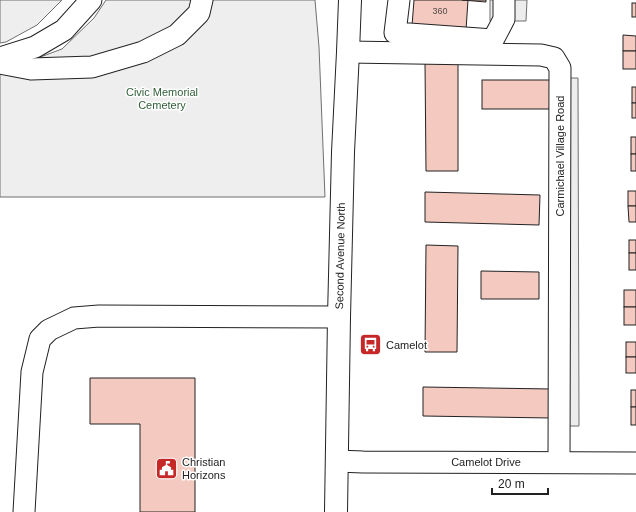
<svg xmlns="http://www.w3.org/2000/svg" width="636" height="512" font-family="Arial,sans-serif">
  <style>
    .green { fill: #eee; stroke: #6f6f6f }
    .parking { fill: #ededed; stroke: #6f6f6f }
    .building { fill: #f3c9c0; stroke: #222 }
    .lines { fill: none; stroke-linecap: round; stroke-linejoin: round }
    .minor-casing { stroke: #222; stroke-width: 23 }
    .major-casing { stroke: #222; stroke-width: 24 }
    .minor { stroke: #fff; stroke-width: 21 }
    .major { stroke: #fff; stroke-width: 22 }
    .labels { text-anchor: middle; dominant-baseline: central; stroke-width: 3; stroke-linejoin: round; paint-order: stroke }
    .number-label { font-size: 9px; fill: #564c4a }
    .park-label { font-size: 11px; fill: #2f5e38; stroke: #fff }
    .street-label { font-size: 11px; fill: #222; stroke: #fff }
    .poi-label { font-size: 11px; fill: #222; stroke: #fff; text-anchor: start }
  </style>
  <rect width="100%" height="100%" fill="#fff"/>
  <!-- green -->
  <g class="green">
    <polygon points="0,0 62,0 37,25 6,42 0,43"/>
    <polygon points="106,0 315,0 319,47 325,197 0,197 0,72 62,49 94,18"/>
  </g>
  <!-- parking -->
  <g class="parking">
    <polygon points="490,0 527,0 526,21 490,21"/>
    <polygon points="555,78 578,78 579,426 556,426"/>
  </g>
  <!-- building -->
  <g class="building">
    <polygon points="414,0 468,0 466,30 412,26"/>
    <polygon points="462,0 486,0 486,2"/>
    <rect x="632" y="3" width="4" height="14"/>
    <polygon points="623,35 636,36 636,51 623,51"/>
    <rect x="623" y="51" width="13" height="18"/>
    <polygon points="425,63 458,63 458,171 426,171"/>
    <rect x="482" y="80" width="68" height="29"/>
    <rect x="632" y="87" width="4" height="16"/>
    <rect x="632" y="103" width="4" height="15"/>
    <rect x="631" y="137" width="5" height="17"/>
    <rect x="631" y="154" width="5" height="17"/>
    <rect x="628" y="191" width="8" height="15"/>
    <polygon points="425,192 540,195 539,225 425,222"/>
    <polygon points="628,206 636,206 636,222 629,222"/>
    <rect x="629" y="240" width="7" height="13"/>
    <polygon points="426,245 458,246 457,352 425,352"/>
    <rect x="629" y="253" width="7" height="17"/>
    <polygon points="481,271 539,272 539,299 481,299"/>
    <rect x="624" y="290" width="12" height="17"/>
    <rect x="624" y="307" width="12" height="18"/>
    <rect x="626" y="342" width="10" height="15"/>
    <rect x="626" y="357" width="10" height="16"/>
    <polygon points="90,378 195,378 195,512 140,512 140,424 90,424"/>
    <polygon points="423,387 552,389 551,418 423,416"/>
    <rect x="631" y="390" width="5" height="17"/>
    <rect x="631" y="407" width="5" height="18"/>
  </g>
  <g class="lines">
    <defs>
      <g id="minor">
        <polyline points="399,0 395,33 493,40 504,19 504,0"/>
        <polyline points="348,52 541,55 554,58 560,68 559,462"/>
        <polyline points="0,58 35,47 64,30 91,0"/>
        <polyline points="0,63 31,69 92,67 143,52 177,35 199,13 202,0"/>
        <polyline points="337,461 363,462 636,463"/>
        <polyline points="24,512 32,372 40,339 49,330 74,318 99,316 339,317"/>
      </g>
      <polyline id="major" points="336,512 339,317 343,152 348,52 350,0"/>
    </defs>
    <!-- minor casing -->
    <use href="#minor" class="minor-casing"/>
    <!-- major casing -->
    <use href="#major" class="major-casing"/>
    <!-- minor -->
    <use href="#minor" class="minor"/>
    <!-- major -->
    <use href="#major" class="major"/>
  </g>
  <!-- icons -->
  <defs>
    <symbol id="bus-square" viewBox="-11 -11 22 22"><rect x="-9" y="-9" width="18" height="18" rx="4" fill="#c62828" stroke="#fff"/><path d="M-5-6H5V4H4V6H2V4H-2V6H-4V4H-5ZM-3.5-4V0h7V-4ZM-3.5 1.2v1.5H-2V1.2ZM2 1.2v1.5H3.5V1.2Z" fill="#fff"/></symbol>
    <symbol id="civic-square" viewBox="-11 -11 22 22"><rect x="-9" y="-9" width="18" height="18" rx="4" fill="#c62828" stroke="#fff"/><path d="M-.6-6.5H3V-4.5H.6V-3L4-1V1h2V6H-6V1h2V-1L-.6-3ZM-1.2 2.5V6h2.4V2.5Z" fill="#fff"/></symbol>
  </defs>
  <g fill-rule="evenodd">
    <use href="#bus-square" x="358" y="332" width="25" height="25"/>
    <use href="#civic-square" x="154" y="456" width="25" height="25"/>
  </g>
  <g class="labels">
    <!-- number labels -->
    <g class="number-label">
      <text x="440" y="11">360</text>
    </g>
    <!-- park labels -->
    <g class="park-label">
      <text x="162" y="92">Civic Memorial<tspan x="162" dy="13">Cemetery</tspan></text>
    </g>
    <!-- street labels -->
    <g class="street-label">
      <text transform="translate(560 156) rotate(-90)">Carmichael Village Road</text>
      <text transform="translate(340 256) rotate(-89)">Second Avenue North</text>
      <text x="486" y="462">Camelot Drive</text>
    </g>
    <!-- poi labels -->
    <g class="poi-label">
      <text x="386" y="345">Camelot</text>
      <text x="182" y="462">Christian<tspan x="182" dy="13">Horizons</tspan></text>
    </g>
  </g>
  <!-- scale -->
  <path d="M492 488v6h56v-6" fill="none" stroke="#222222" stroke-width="2"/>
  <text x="498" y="488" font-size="12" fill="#222222" stroke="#ffffff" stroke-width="3" paint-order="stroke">20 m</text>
</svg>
